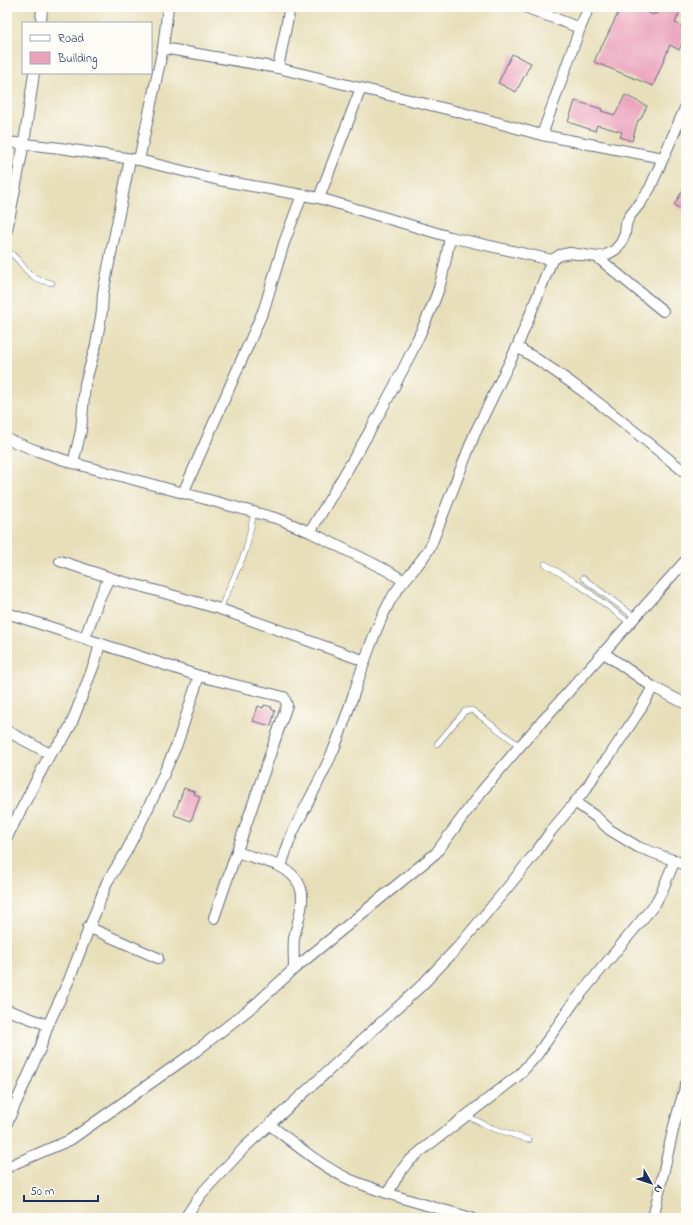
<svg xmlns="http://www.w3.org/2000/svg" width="693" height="1225" font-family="'Indie Flower',sans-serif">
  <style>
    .building { fill: #eba2bc }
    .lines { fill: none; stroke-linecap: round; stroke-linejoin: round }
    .service-casing { stroke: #626d7e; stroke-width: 6 }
    .minor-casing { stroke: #626d7e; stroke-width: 12 }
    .service { stroke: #fff; stroke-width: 5 }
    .minor { stroke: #fff; stroke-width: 10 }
  </style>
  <rect width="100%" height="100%" fill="#fdfcf7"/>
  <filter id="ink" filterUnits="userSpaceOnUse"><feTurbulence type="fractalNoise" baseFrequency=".025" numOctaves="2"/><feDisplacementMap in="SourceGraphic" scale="8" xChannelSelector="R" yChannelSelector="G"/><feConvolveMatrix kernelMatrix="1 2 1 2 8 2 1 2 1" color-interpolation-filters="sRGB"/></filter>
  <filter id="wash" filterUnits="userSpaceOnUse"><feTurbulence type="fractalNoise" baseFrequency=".012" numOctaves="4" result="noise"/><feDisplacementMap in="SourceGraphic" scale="16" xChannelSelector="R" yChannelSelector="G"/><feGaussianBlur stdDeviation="0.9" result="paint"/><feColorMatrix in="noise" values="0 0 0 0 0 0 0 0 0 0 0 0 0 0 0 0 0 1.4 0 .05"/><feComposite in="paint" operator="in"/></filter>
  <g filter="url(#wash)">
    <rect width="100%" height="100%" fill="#e7dfba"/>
    <g id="blocks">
      <!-- building -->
      <g class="building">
        <polygon points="621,7 636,7 653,15 654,13 656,14 659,7 682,7 675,23 686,28 686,35 679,50 670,45 653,86 594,62 601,46 602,46"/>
        <polygon points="512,54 531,63 516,92 498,83"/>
        <polygon points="625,95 647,106 640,120 638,120 632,141 620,137 622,132 597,125 595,131 568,122 575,101 602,109 601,111 615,115"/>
        <polygon points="686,185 686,212 674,205"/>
        <polygon points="264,705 272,707 271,709 275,711 271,726 253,721 258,706 263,708"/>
        <polygon points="184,788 195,792 194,794 200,797 191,821 174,815"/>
      </g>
    </g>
  </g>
  <g filter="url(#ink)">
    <use href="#blocks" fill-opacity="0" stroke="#626d7e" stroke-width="1"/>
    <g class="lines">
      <defs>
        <g id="service">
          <path d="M 7,251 C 19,257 23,270 34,277 C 39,281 46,281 52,283"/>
          <polyline points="545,564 578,584 630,623"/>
          <polyline points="583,578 635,617"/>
          <polyline points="220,609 246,550 254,512"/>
          <polyline points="437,744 465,711 472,710 520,746"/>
          <polyline points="467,1116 492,1128 529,1140"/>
        </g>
        <g id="minor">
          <polyline points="525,7 580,28"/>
          <polyline points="41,23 42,7"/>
          <polyline points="163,48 278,68 459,112 542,135 663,158"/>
          <polyline points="278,68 290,7"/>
          <polyline points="542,135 580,28 589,7"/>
          <polyline points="7,142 60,148 139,160 219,180 319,198 450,237 552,260"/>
          <polyline points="139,160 163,48 168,7"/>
          <polyline points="319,198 361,88"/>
          <polyline points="7,230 24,143 34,73"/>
          <polyline points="597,257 663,311"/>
          <path d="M 517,347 C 578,383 631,429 686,473"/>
          <polyline points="7,439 35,450 73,463 279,519 310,532 390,572 404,581"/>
          <polyline points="73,463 81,431 85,384 96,345 102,311 103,293 130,159"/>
          <polyline points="183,493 264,309 284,243 302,195"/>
          <path d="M 310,532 C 346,472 383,412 413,349 C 422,329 432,309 439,288 C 444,271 447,254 450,237"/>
          <polyline points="60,561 120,581 140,586 220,609 365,661"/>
          <polyline points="7,613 199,676 284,697 287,705 214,918"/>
          <polyline points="85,638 98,601 109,578"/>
          <polyline points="604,653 653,687 686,704"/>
          <polyline points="7,731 50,754"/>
          <polyline points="575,802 596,817 610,830 638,847 686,865"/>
          <polyline points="7,837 50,754 63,739 71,725 95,662 100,644"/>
          <path d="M 237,852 C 250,857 270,861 281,867 C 314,885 300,910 294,938 C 293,948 294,959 294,969"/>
          <path d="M 281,866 C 285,855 288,843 293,832 C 306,805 321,779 333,751 C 354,701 365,648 390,601 C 401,580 420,567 431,545 L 475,433 L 517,347 L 552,260 L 560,255 L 570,253 L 597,257 L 606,255 L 615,250 L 621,243 L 625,234 L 626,224 L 629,217 L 641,202 L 650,188 L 686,106"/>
          <polyline points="88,927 158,958"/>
          <polyline points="7,1010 48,1025"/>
          <polyline points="7,1123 40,1049 48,1025 69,980 107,882 126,852 155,794 177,744 199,676"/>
          <path d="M 270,1125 C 294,1143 323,1168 351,1180 C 389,1196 431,1206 471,1218"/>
          <polyline points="7,1168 16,1163 70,1140 196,1051 257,1003 294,969 436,853 481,792 520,746 686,560"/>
          <polyline points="388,1193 398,1175 407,1163 422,1150 519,1075 537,1055 574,1002 655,904 662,891 675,860"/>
          <polyline points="185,1218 201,1194 245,1147 421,986 459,946 508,887 537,851 551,831 586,789 597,771 608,758 638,713 653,687"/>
          <polyline points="653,1218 674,1126 686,1084"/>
        </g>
      </defs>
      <!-- service casing -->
      <use href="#service" class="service-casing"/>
      <!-- minor casing -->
      <use href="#minor" class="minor-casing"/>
      <!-- service -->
      <use href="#service" class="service"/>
      <!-- minor -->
      <use href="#minor" class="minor"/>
    </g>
  </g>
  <!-- margin -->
  <rect width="693" height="1225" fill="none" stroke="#fdfcf7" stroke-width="24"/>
  <!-- legend -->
  <rect x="22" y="22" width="130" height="52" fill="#fdfcf7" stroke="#a3aaba"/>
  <rect x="30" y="35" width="20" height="6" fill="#ffffff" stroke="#a3aaba"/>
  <text x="58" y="42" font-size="12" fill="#1b2f5e">Road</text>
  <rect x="30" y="52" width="20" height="12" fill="#eba2bc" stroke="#a3aaba"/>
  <text x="58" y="62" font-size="12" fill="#1b2f5e">Building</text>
  <!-- north arrow -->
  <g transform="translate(651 1183) rotate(129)" stroke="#fdfcf7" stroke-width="3" paint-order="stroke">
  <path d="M0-3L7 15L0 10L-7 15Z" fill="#1b2f5e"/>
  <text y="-6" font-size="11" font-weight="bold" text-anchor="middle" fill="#1b2f5e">N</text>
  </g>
  <!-- scale -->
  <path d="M24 1195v6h74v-6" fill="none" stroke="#1b2f5e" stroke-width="2"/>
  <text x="30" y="1195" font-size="12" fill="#1b2f5e" stroke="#fdfcf7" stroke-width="3" paint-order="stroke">50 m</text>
</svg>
